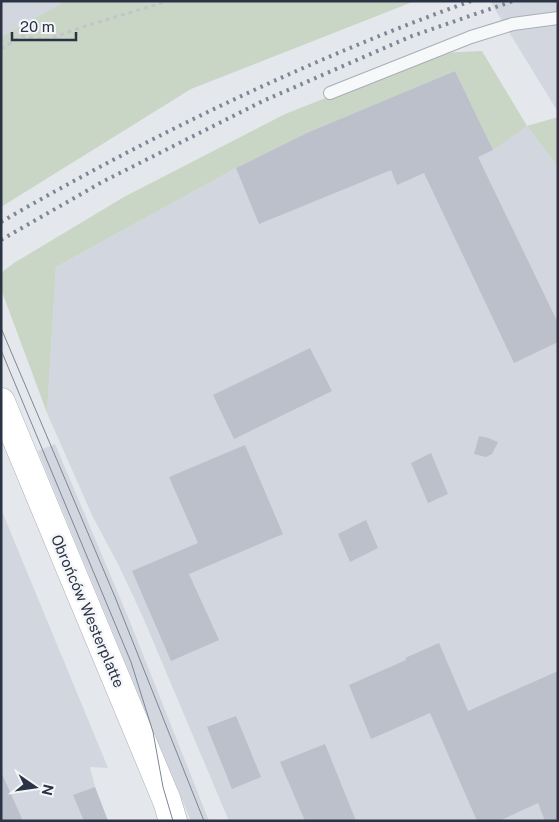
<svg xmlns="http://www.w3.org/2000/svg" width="559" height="822" font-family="'Public Sans',sans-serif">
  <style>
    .built { fill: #d2d6de }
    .green { fill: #c9d6c5 }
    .building { fill: #bbc0ca }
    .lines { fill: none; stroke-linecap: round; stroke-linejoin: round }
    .lane-casing { stroke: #a9aeb7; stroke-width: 14 }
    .secondary-casing { stroke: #a9aeb7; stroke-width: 29 }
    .path { stroke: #c2c5cb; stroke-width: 3; stroke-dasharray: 4 4; stroke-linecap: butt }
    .lane { stroke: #f7f8fa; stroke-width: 12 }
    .secondary { stroke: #fff; stroke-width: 28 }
    .tram { stroke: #7d8696; stroke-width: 1 }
    .rail { stroke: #7d8696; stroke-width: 4; stroke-dasharray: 2.5 5; stroke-linecap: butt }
    .labels { text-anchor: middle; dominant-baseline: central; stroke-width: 5; stroke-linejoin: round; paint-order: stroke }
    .street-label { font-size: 15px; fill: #2b3445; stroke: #f4f6f9 }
  </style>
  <rect width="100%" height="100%" fill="#e4e7ec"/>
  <!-- built -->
  <g class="built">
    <polygon points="1,1 65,1 1,37"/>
    <polygon points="490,1 558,1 558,112"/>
    <polygon points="455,71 493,149 527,126 558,167 558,821 229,821 142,615 119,566 92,515 47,413 56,267 236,168 309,132"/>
    <polygon points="55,444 128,617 209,821 191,821 38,451"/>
    <polygon points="1,509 108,768 90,767 95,787 108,821 1,821"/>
  </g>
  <!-- green -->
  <g class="green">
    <polygon points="65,1 415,1 191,89 1,207 1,37"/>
    <polygon points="482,51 527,126 558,117 558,167 527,126 493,150 455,71 309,132 236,168 56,267 47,413 1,289 1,273 14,263 124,197 285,114 440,53"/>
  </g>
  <!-- building -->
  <g class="building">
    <polygon points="455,71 493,150 478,157 558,323 558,342 514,363 424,173 397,185 391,170 259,224 236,168 309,132"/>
    <polygon points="310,348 332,391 234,439 213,395"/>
    <polygon points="479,436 488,438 498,442 492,454 486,457 474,454"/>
    <polygon points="245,445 283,534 189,574 219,640 171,661 132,571 198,543 169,477"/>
    <polygon points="431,453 448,494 428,503 411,463"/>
    <polygon points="366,520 378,548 350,562 338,534"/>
    <polygon points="439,643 468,711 558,671 558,821 545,821 538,803 499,821 477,821 430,713 371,739 349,685 406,660 405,658"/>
    <polygon points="236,716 261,777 232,789 207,727"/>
    <polygon points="325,744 356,821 305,821 280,762"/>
    <polygon points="1,772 23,821 1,821"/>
    <polygon points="95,787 108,821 84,821 73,795"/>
  </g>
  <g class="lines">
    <defs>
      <polyline id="lane" points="330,93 471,37 513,24 558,18"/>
      <polyline id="secondary" points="1,402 167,801 173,821"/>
    </defs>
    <!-- lane casing -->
    <use href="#lane" class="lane-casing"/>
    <!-- secondary casing -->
    <use href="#secondary" class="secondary-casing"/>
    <!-- path -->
    <polyline class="path" points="1,49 22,36 47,40 79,28 168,1"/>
    <!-- lane -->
    <use href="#lane" class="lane"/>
    <!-- secondary -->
    <use href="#secondary" class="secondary"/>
    <!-- tram -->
    <g class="tram">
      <polyline points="1,328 115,597 204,821"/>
      <polyline points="1,350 131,662 153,732 163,787 173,821"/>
    </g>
    <!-- rail -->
    <g class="rail">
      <path d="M 1,222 C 151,135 307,60 471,1"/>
      <polyline points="1,240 102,182 263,101 412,36 513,1"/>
    </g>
  </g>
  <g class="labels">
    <!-- street labels -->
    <g class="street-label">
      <text transform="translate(88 611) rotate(67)">Obrońców Westerplatte</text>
    </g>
  </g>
  <!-- border -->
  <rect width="559" height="822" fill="none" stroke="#2b3445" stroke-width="5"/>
  <!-- north arrow -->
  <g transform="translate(35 787) rotate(103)" stroke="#f4f6f9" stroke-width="4" paint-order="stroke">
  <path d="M0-4L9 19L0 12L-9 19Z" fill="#2b3445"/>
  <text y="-8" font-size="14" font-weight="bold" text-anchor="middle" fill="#2b3445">N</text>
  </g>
  <!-- scale -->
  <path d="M12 32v8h64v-8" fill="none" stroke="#2b3445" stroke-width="2.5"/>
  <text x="20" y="32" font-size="15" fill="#2b3445" stroke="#f4f6f9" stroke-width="4" paint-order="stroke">20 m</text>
</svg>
